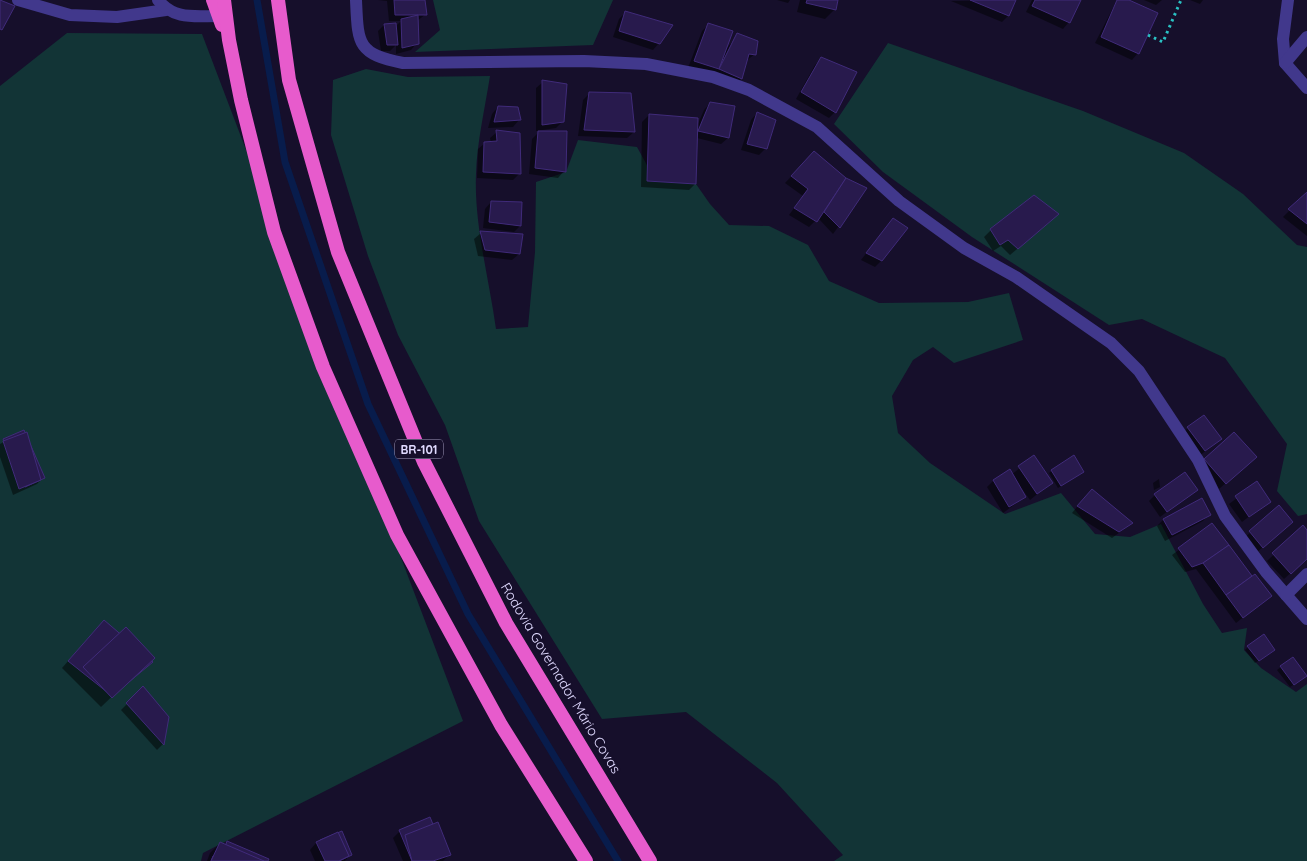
<svg xmlns="http://www.w3.org/2000/svg" width="1307" height="861" font-family="Quicksand,sans-serif">
  <style>
    .green { fill: #123436 }
    .shadow { fill: #0007 }
    .lines { fill: none; stroke-linecap: round; stroke-linejoin: round }
    .stream { stroke: #081c4c; stroke-width: 7 }
    .building { fill: #281a4d; stroke: #402b7a }
    .path { stroke: #2ac1c3; stroke-width: 3; stroke-dasharray: 2.5 4; stroke-linecap: butt }
    .minor { stroke: #41388c; stroke-width: 12 }
    .trunk { stroke: #e75bcc; stroke-width: 14 }
    .labels { text-anchor: middle; dominant-baseline: central; stroke-width: 4; stroke-linejoin: round; paint-order: stroke }
    .shield { fill: #160f2b; stroke: #a39dbf; stroke-width: 1 }
    .shield-label { font-size: 12px; font-weight: bold; fill: #e0daff }
    .street-label { font-size: 14px; fill: #e0daff; stroke: #160f2b }
  </style>
  <rect width="100%" height="100%" fill="#160f2b"/>
  <!-- green -->
  <g class="green">
    <polygon points="433,0 613,0 593,45 415,52 440,30"/>
    <polygon points="67,33 202,34 463,721 203,853 201,861 0,861 0,86"/>
    <polygon points="888,43 1083,111 1184,153 1243,194 1297,245 1307,247 1307,514 1298,516 1277,491 1287,444 1225,358 1142,319 1109,325 972,237 883,172 834,124"/>
    <path d="M 366,69 L 408,77 L 490,76 C 485,108 477,142 476,174 C 474,225 489,278 496,329 L 528,327 L 535,252 L 536,182 L 566,172 L 578,140 L 637,147 L 648,167 L 647,181 L 696,184 L 710,204 L 729,225 L 769,226 L 808,245 L 829,281 L 879,303 L 968,302 L 1009,293 L 1023,340 L 954,363 L 933,347 L 913,360 L 892,396 L 898,433 L 930,463 L 1005,514 L 1061,493 L 1095,534 L 1130,537 L 1161,524 L 1203,604 L 1222,633 L 1247,628 L 1244,650 L 1261,668 L 1296,692 L 1307,684 L 1307,861 L 834,861 L 843,855 L 777,783 L 686,712 L 602,719 L 479,521 L 445,425 L 398,335 L 368,256 L 331,135 L 333,80 Z"/>
  </g>
  <!-- shadow -->
  <g class="shadow">
    <polygon points="378,0 424,0 426,14 417,21 417,43 411,50 396,54 396,45 390,51 381,51 378,31 384,25 395,27 401,21 389,21 387,1"/>
    <polygon points="777,0 790,0 788,3"/>
    <polygon points="800,0 837,0 835,9 825,19 797,12"/>
    <polygon points="1015,0 1008,16 1002,22 951,1"/>
    <polygon points="1032,0 1079,0 1069,22 1063,29 1026,12"/>
    <polygon points="1117,0 1126,0 1138,53 1132,60 1095,43"/>
    <polygon points="1144,0 1162,0 1156,5"/>
    <polygon points="1190,0 1203,0 1200,4"/>
    <polygon points="626,12 659,43 653,50 613,37 619,19"/>
    <polygon points="708,25 726,49 738,35 755,54 746,61 741,79 735,85 688,68 702,31"/>
    <polygon points="821,59 835,112 829,118 796,99 815,65"/>
    <polygon points="543,82 563,121 556,128 536,131 536,88"/>
    <polygon points="590,93 634,132 627,138 578,136 583,100"/>
    <polygon points="710,103 734,107 728,138 721,144 697,138 695,184 689,190 641,187 642,122 649,115 697,126 704,110"/>
    <polygon points="498,107 519,120 513,127 488,128 492,114"/>
    <polygon points="757,113 766,148 759,155 741,150 751,120"/>
    <polygon points="497,132 520,173 513,180 477,178 478,149 485,143 491,142 490,138"/>
    <polygon points="539,132 564,171 558,178 529,174 532,139"/>
    <polygon points="814,153 846,179 866,189 833,234 818,218 809,227 789,215 803,196 785,183"/>
    <polygon points="1307,193 1307,236 1283,217"/>
    <polygon points="491,202 520,226 514,232 483,228 485,209"/>
    <polygon points="893,219 882,260 875,267 861,260"/>
    <polygon points="1051,221 1010,255 1001,246 993,251 984,237 991,230"/>
    <polygon points="481,233 522,236 519,254 512,260 478,256 474,239"/>
    <polygon points="1188,428 1220,439 1198,457 1182,434"/>
    <polygon points="24,431 44,477 37,484 13,495 0,457 0,444"/>
    <polygon points="1234,434 1248,463 1219,489 1205,460"/>
    <polygon points="1034,457 1052,482 1030,500 1022,489 1021,490 1025,497 1003,513 987,487 993,481 1011,475"/>
    <polygon points="1052,471 1079,474 1058,488 1049,473"/>
    <polygon points="1159,479 1160,487 1154,490 1153,483"/>
    <polygon points="1257,483 1269,501 1242,522 1229,504"/>
    <polygon points="1196,490 1160,517 1149,501 1155,495"/>
    <polygon points="1085,497 1131,524 1112,538 1072,513"/>
    <polygon points="1201,499 1209,514 1203,521 1165,541 1157,526 1163,520"/>
    <polygon points="1279,507 1285,528 1256,553 1243,539"/>
    <polygon points="1212,525 1252,578 1270,596 1236,623 1196,569 1185,572 1172,555"/>
    <polygon points="1303,527 1307,532 1307,558 1284,579 1267,561"/>
    <polygon points="97,628 143,667 101,707 62,668"/>
    <polygon points="1248,647 1271,652 1255,663 1245,650"/>
    <polygon points="1293,658 1302,679 1290,687 1277,670"/>
    <polygon points="143,688 163,744 157,750 121,710"/>
    <polygon points="400,831 450,854 443,861 403,861 393,838"/>
    <polygon points="341,833 350,855 345,861 315,861 310,850 316,843"/>
    <polygon points="220,843 225,845 227,843 267,861 207,861 210,853"/>
  </g>
  <g class="lines">
    <!-- stream -->
    <polyline class="stream" points="257,0 285,162 368,404 468,614 618,861"/>
  </g>
  <!-- building -->
  <g class="building">
    <polygon points="0,0 15,6 2,30 0,29"/>
    <polygon points="394,0 425,0 427,15 395,15"/>
    <polygon points="807,0 838,0 836,10 806,3"/>
    <polygon points="970,0 1016,0 1009,16"/>
    <polygon points="1035,0 1081,0 1070,23 1032,6"/>
    <polygon points="1117,0 1129,0 1158,13 1139,54 1101,37"/>
    <polygon points="625,11 673,25 660,44 619,31"/>
    <polygon points="418,15 419,44 402,48 401,19"/>
    <polygon points="396,23 398,45 387,45 384,24"/>
    <polygon points="708,23 733,31 719,69 694,61"/>
    <polygon points="737,33 758,41 756,55 749,54 742,79 719,69"/>
    <polygon points="821,57 857,72 836,113 801,92"/>
    <polygon points="542,80 567,84 564,122 542,125"/>
    <polygon points="589,92 631,93 635,132 584,130"/>
    <polygon points="710,102 735,106 729,138 698,131"/>
    <polygon points="498,106 518,107 521,120 494,122"/>
    <polygon points="757,112 776,120 767,149 747,144"/>
    <polygon points="649,114 698,118 696,184 647,181"/>
    <polygon points="496,130 520,133 521,174 483,172 484,142 497,141"/>
    <polygon points="538,131 567,131 566,172 535,168"/>
    <polygon points="814,151 846,178 817,222 794,208 808,189 791,176"/>
    <polygon points="846,178 867,188 840,228 824,212"/>
    <polygon points="1307,192 1307,224 1288,209"/>
    <polygon points="1034,195 1059,214 1018,249 1008,240 1000,245 990,229"/>
    <polygon points="491,201 522,202 521,226 489,222"/>
    <polygon points="893,218 908,228 882,261 866,253"/>
    <polygon points="480,231 523,234 520,254 485,250"/>
    <polygon points="1204,415 1222,439 1205,451 1187,427"/>
    <polygon points="24,430 45,478 25,487 3,439"/>
    <polygon points="27,432 41,480 19,489 3,441"/>
    <polygon points="1234,432 1257,457 1226,484 1204,459"/>
    <polygon points="1034,455 1053,483 1037,494 1018,466"/>
    <polygon points="1074,455 1084,472 1061,486 1051,470"/>
    <polygon points="1010,469 1026,497 1009,507 993,480"/>
    <polygon points="1185,472 1198,490 1167,512 1154,494"/>
    <polygon points="1257,481 1271,502 1249,517 1235,496"/>
    <polygon points="1092,489 1133,523 1119,532 1077,506"/>
    <polygon points="1202,498 1211,515 1172,535 1163,519"/>
    <polygon points="1279,505 1293,522 1263,548 1249,531"/>
    <polygon points="1212,523 1229,545 1203,563 1192,567 1178,548"/>
    <polygon points="1303,525 1307,530 1307,559 1291,574 1272,553"/>
    <polygon points="1229,545 1252,576 1226,595 1203,563"/>
    <polygon points="1255,574 1272,596 1243,618 1226,595"/>
    <polygon points="104,620 153,662 112,696 68,661"/>
    <polygon points="126,627 155,658 112,698 83,667"/>
    <polygon points="1264,634 1275,650 1259,661 1247,646"/>
    <polygon points="1293,657 1307,676 1294,685 1280,666"/>
    <polygon points="143,686 169,717 164,745 126,703"/>
    <polygon points="430,817 445,854 428,861 412,861 399,830"/>
    <polygon points="438,822 451,855 433,861 412,861 405,835"/>
    <polygon points="342,831 352,855 339,861 327,861 320,840"/>
    <polygon points="338,832 349,856 339,861 325,861 316,842"/>
    <polygon points="227,841 269,859 268,861 211,861 213,856 221,859"/>
    <polygon points="220,842 264,861 211,861"/>
  </g>
  <g class="lines">
    <!-- path -->
    <polyline class="path" points="1148,35 1163,42 1181,0"/>
    <!-- minor -->
    <g class="minor">
      <polyline points="18,0 70,15 117,17 166,10"/>
      <path d="M 158,0 C 174,20 194,16 218,16"/>
      <path d="M 356,0 C 358,44 357,54 403,63 L 584,61 L 646,64 L 713,77 L 749,90 L 817,127 L 899,201 L 964,248 L 1016,277 L 1111,343 L 1139,371 L 1198,460 L 1225,516 L 1266,572 L 1307,619"/>
      <polyline points="1288,0 1283,39 1285,63 1307,88"/>
      <polyline points="1285,63 1307,37"/>
      <polyline points="1286,595 1307,574"/>
    </g>
    <!-- trunk -->
    <g class="trunk">
      <polyline points="213,0 222,25"/>
      <polyline points="224,0 229,40 241,100 274,232 323,367 397,535 501,725 586,861"/>
      <polyline points="278,0 289,80 338,252 424,462 506,623 650,861"/>
    </g>
  </g>
  <g class="labels">
    <!-- shield labels -->
    <rect class="shield" x="395" y="439.5" width="48" height="19" rx="4"/>
    <g class="shield-label">
      <text x="419" y="449">BR-101</text>
    </g>
    <!-- street labels -->
    <g class="street-label">
      <text transform="translate(561 678) rotate(59)">Rodovia Governador Mário Covas</text>
    </g>
  </g>
</svg>
